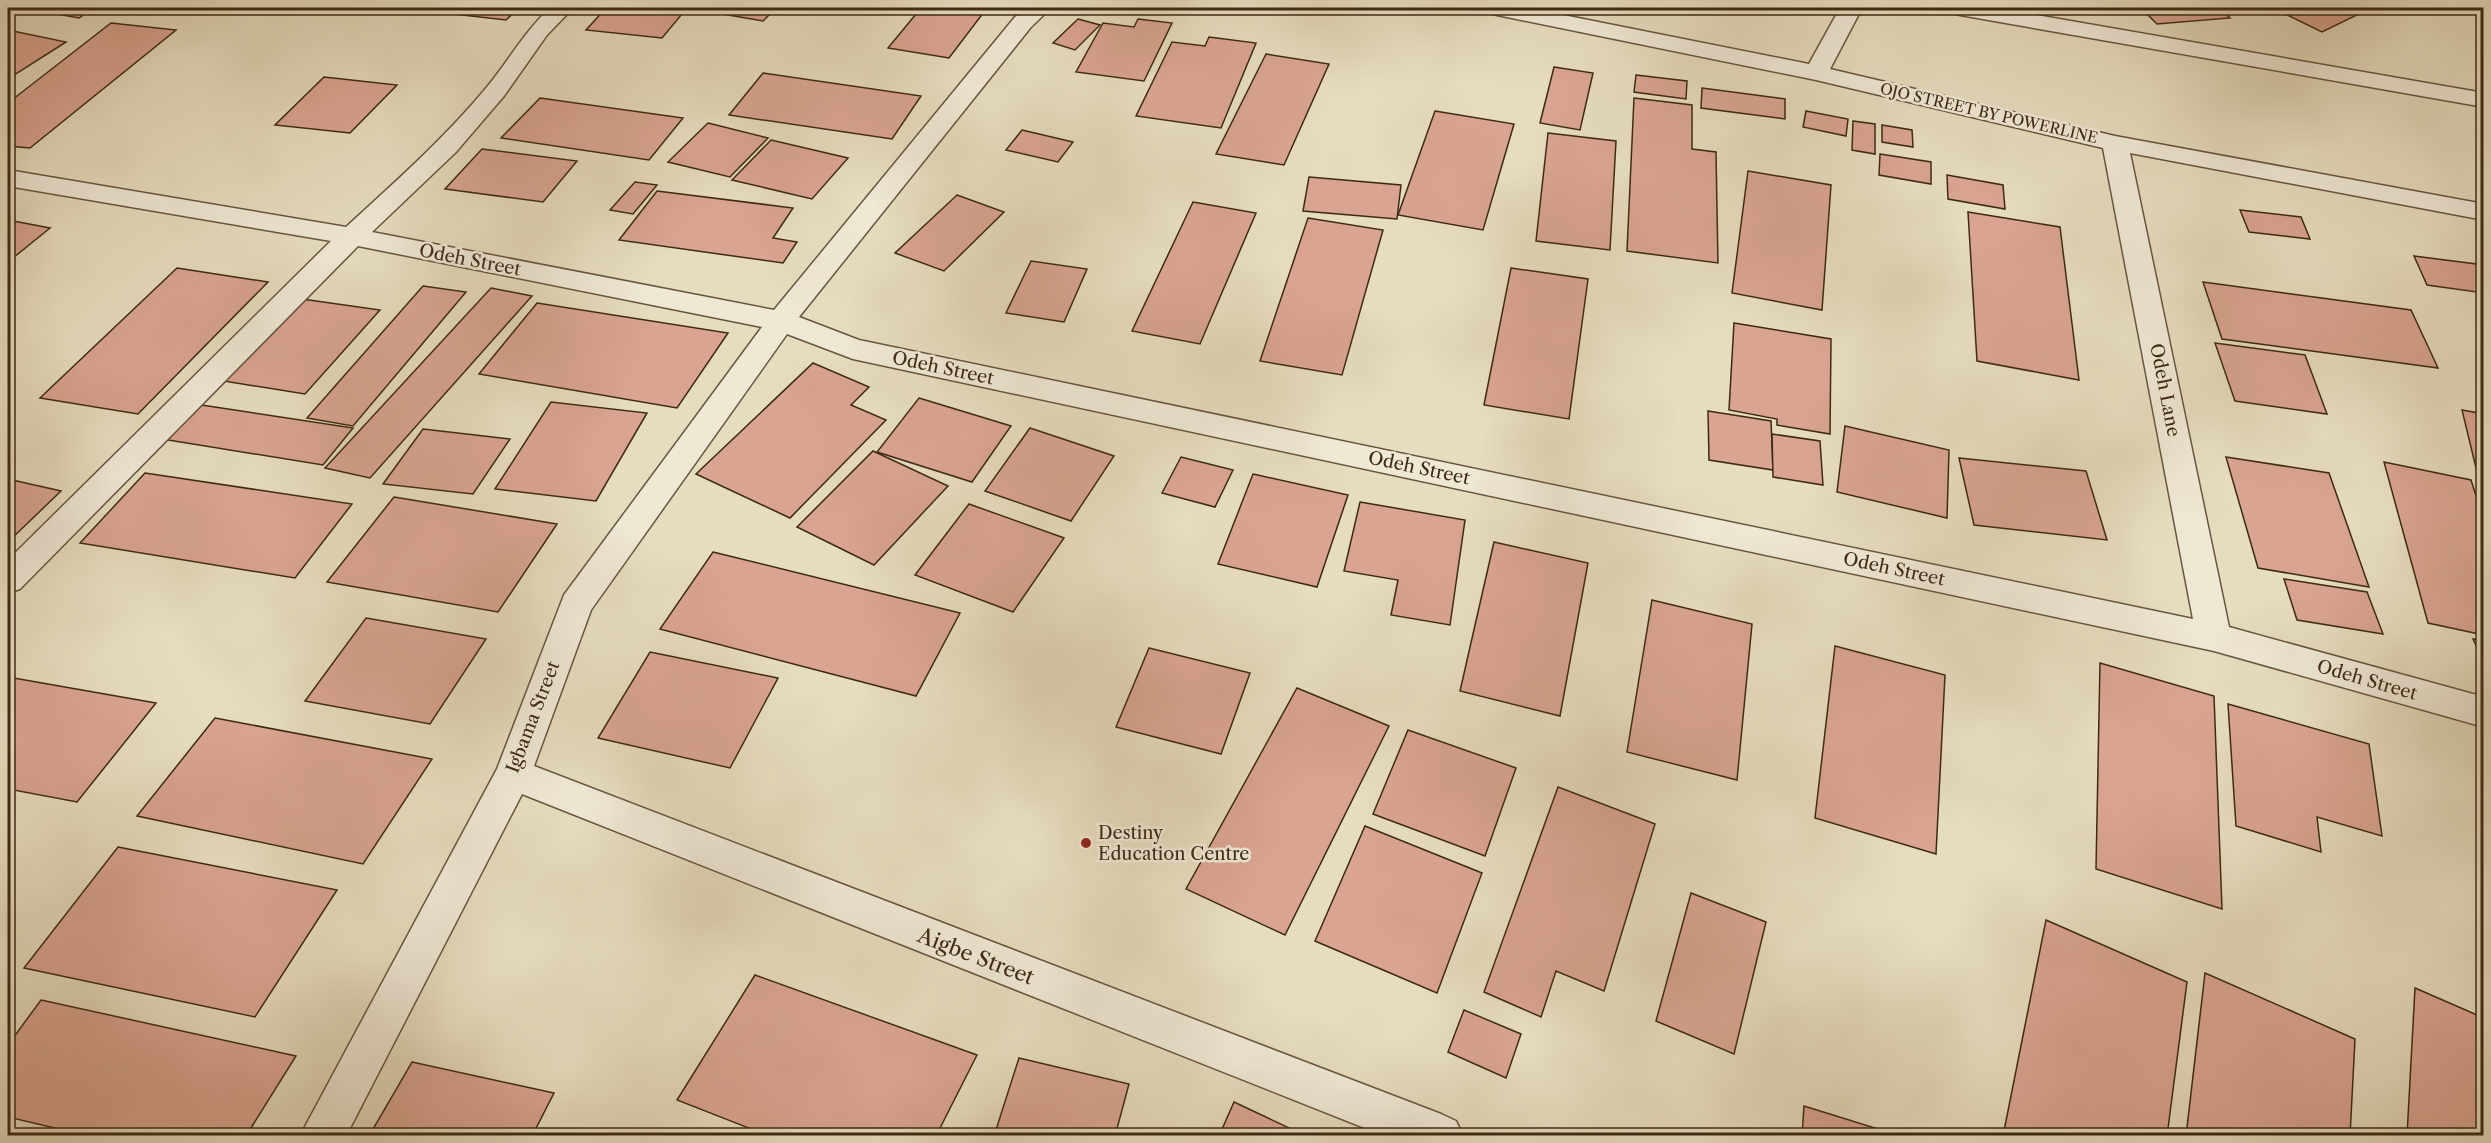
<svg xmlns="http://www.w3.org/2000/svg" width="2491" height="1143" font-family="'Libre Caslon Text',serif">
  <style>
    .building { fill: #d9a491; stroke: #3d2a14; stroke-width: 1.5 }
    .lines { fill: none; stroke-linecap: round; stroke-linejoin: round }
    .street-casing { stroke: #67563f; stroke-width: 3 }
    .street { fill: #efe8d5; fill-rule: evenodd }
    .poi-dot { fill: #8f2418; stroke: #efe8d5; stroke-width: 2 }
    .labels { text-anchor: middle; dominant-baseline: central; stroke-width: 5; stroke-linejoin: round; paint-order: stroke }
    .far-street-label { font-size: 15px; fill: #3d2a14; stroke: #efe8d5 }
    .street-label { font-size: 18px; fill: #3d2a14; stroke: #efe8d5 }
    .poi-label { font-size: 18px; fill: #3d2a14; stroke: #efe8d5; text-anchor: start }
    .near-street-label { font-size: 21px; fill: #3d2a14; stroke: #efe8d5 }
  </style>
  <rect width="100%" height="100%" fill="#e6dcbf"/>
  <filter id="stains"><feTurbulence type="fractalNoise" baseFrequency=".00333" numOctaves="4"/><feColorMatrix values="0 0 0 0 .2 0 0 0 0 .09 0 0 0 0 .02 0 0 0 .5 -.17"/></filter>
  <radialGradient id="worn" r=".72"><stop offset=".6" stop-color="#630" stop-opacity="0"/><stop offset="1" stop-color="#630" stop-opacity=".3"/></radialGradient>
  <!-- building -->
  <g class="building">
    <polygon points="24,8 94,8 79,18"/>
    <polygon points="420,8 519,8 506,20 418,10"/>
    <polygon points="606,8 687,8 662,38 586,30"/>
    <polygon points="709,8 776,8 763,21 705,11"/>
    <polygon points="921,8 987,8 949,58 888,48"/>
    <polygon points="2141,8 2219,8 2230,18 2157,24"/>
    <polygon points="2273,8 2371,8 2322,32"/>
    <polygon points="1078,19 1100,25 1075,50 1053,43"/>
    <polygon points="1138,19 1172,23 1144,81 1076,72 1103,23 1134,27"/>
    <polygon points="111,23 176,30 30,148 8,146 8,103"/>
    <polygon points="8,30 66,42 8,79"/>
    <polygon points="1209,37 1256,43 1221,128 1136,116 1172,42 1205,46"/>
    <polygon points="1266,54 1329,64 1284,165 1216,154"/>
    <polygon points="1554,67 1593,73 1580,130 1540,123"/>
    <polygon points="763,73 921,96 892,139 729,115"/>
    <polygon points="1636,75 1687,81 1686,99 1634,92"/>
    <polygon points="324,77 397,85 350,133 275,125"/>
    <polygon points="1702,88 1785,99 1785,119 1701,108"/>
    <polygon points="540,98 683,118 649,160 501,138"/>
    <polygon points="1634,98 1692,105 1692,149 1716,152 1718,263 1627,251"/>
    <polygon points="1435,111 1514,124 1483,230 1398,215"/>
    <polygon points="1806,111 1848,119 1846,136 1803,127"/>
    <polygon points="1853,121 1875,124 1875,154 1852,150"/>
    <polygon points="708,123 768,138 730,177 668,162"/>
    <polygon points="1882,125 1912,130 1913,147 1882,142"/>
    <polygon points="1022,130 1073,142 1058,162 1006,150"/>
    <polygon points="1548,133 1616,141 1610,250 1536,241"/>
    <polygon points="771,140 848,158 812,199 732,180"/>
    <polygon points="482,149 577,161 543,202 445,189"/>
    <polygon points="1880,154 1931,162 1931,184 1879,175"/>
    <polygon points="1748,171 1831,185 1822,310 1732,293"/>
    <polygon points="1947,175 2003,185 2005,209 1948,199"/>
    <polygon points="1309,177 1401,185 1397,219 1303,211"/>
    <polygon points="635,182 657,185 633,214 610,210"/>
    <polygon points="657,191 793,208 773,238 797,242 783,263 619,240"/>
    <polygon points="957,195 1004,212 944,271 895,253"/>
    <polygon points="1193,202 1256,213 1200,344 1132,331"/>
    <polygon points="2240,210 2301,217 2310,239 2249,232"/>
    <polygon points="1968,212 2060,227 2079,380 1977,361"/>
    <polygon points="1308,218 1383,230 1342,375 1260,361"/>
    <polygon points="8,220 50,228 8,262"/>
    <polygon points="2414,256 2484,265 2484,293 2427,285"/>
    <polygon points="1031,261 1087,269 1064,322 1006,313"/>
    <polygon points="177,268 268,282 138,414 40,398"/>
    <polygon points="1511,268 1588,279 1569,419 1484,405"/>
    <polygon points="2203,282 2411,310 2438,368 2222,339"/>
    <polygon points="423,286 466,292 353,426 307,418"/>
    <polygon points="491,288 532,296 370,478 325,468"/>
    <polygon points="302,299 380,310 305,394 224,381"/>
    <polygon points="537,303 728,333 677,408 479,374"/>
    <polygon points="1734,323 1831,339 1830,434 1777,425 1777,419 1729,410"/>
    <polygon points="2215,343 2305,355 2327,414 2235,401"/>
    <polygon points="813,363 869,387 851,405 886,420 790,518 696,474"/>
    <polygon points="919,398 1011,426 972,482 877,452"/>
    <polygon points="551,402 647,413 596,501 495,489"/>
    <polygon points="195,404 353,428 323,465 162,439"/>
    <polygon points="2462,410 2484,414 2484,473 2477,472"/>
    <polygon points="1708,411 1771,421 1773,470 1709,460"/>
    <polygon points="1845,426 1949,450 1947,518 1837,492"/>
    <polygon points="1030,428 1114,456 1071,521 985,491"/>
    <polygon points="423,429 510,439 473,494 383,484"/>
    <polygon points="1772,434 1820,441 1823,485 1773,477"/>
    <polygon points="873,451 948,486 874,565 797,527"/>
    <polygon points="1181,457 1233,470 1215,507 1162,493"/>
    <polygon points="2226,457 2329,473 2369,587 2258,568"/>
    <polygon points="1959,458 2086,471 2107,540 1974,525"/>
    <polygon points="2384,462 2471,480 2484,521 2484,635 2428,623"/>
    <polygon points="145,473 352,504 295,578 80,543"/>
    <polygon points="1253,474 1348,495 1317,587 1218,564"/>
    <polygon points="8,479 61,491 8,542"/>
    <polygon points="394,497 557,524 498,612 327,582"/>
    <polygon points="1360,502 1465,520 1450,625 1391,615 1398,580 1344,571"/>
    <polygon points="969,504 1064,538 1013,612 915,575"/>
    <polygon points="1494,542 1588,563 1560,716 1460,691"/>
    <polygon points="713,552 960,613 916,696 660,629"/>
    <polygon points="2284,579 2367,592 2383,634 2297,620"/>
    <polygon points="1652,600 1752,624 1737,780 1627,752"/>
    <polygon points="366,618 486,639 430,724 305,701"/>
    <polygon points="2473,639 2484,640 2484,662"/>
    <polygon points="1835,646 1945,675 1936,854 1815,818"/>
    <polygon points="1149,648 1250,673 1221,754 1116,727"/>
    <polygon points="650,652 778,678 730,768 598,738"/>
    <polygon points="2100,663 2214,696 2222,909 2096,869"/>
    <polygon points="8,677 156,703 77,802 8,789"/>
    <polygon points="1297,688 1389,726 1285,935 1186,889"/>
    <polygon points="2228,704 2369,744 2382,836 2317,817 2321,852 2236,826"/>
    <polygon points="215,718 432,759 363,864 137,816"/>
    <polygon points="1408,730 1516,768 1485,856 1373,814"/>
    <polygon points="1558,787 1655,824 1604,991 1556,971 1541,1017 1484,992"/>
    <polygon points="1365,826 1482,873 1437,993 1315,941"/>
    <polygon points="118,847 337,890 255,1017 24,968"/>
    <polygon points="1691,893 1766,922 1734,1054 1656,1021"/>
    <polygon points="2046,920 2187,982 2167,1136 2003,1136"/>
    <polygon points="2205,973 2355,1039 2350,1136 2186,1136"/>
    <polygon points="755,975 977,1055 936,1136 769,1136 677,1100"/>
    <polygon points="2415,988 2484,1018 2484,1136 2407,1136"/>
    <polygon points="41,1000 296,1056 246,1136 88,1136 8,1117 8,1045"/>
    <polygon points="1464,1010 1521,1034 1506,1078 1448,1052"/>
    <polygon points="1019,1058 1129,1084 1115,1136 994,1136"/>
    <polygon points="412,1062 554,1093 532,1136 369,1136"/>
    <polygon points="1234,1102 1306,1136 1219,1136"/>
    <polygon points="1804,1106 1891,1133 1891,1136 1802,1136"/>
  </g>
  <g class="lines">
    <defs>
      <g id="street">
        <path d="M 550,8 L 573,8 L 547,35 L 504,96 L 456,152 L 372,232 L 774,310 L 1015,17 L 1027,8 L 1051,8 L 1031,27 L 799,317 L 859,340 L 2193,619 L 2103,148 L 1816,80 L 1497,15 L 1489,13 L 1486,8 L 1528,8 L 1809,64 L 1840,8 L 1862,8 L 1830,69 L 2115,136 L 2484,204 L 2484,220 L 2130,153 L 2229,627 L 2484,697 L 2484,727 L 2214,651 L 853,359 L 787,334 L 591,610 L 534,766 L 1441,1114 L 1456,1121 L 1463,1136 L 1385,1136 L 522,794 L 346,1136 L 300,1136 L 497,769 L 564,595 L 762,327 L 358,246 L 20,589 L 8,593 L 8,560 L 331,241 L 8,186 L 8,170 L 346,227 C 395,182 445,138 487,87 C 509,60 525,31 550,8 Z"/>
        <polygon points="1949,8 1996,8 2484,93 2484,107 1960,15 1952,13"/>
      </g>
    </defs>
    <!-- street casing -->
    <use href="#street" class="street-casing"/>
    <!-- street -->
    <use href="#street" class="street"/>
  </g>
  <!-- markers -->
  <circle class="poi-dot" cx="1086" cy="843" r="6"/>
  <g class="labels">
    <!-- far-street labels -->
    <g class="far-street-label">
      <text transform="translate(1989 113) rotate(13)">OJO STREET BY POWERLINE</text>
    </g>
    <!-- street labels -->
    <g class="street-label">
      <text transform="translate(470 260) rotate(11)">Odeh Street</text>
      <text transform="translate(943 368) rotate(12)">Odeh Street</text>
      <text transform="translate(2165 390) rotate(79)">Odeh Lane</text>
      <text transform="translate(1419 468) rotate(12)">Odeh Street</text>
      <text transform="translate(1894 569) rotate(12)">Odeh Street</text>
      <text transform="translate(2367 680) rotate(16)">Odeh Street</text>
      <text transform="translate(533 717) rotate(-69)">Igbama Street</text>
    </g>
    <!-- poi labels -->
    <g class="poi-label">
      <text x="1098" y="833">Destiny<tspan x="1098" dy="21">Education Centre</tspan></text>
    </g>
    <!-- near-street labels -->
    <g class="near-street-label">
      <text transform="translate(976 956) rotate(21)">Aigbe Street</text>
    </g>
  </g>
  <!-- margin -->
  <rect width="2491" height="1143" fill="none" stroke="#e6dcbf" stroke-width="30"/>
  <rect x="9" y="9" width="2473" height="1125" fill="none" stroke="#3d2a14" stroke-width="3"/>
  <rect x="15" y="15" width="2461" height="1113" fill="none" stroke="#3d2a14" stroke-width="1.5"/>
  <rect width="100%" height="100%" filter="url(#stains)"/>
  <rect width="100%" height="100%" fill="url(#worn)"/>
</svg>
